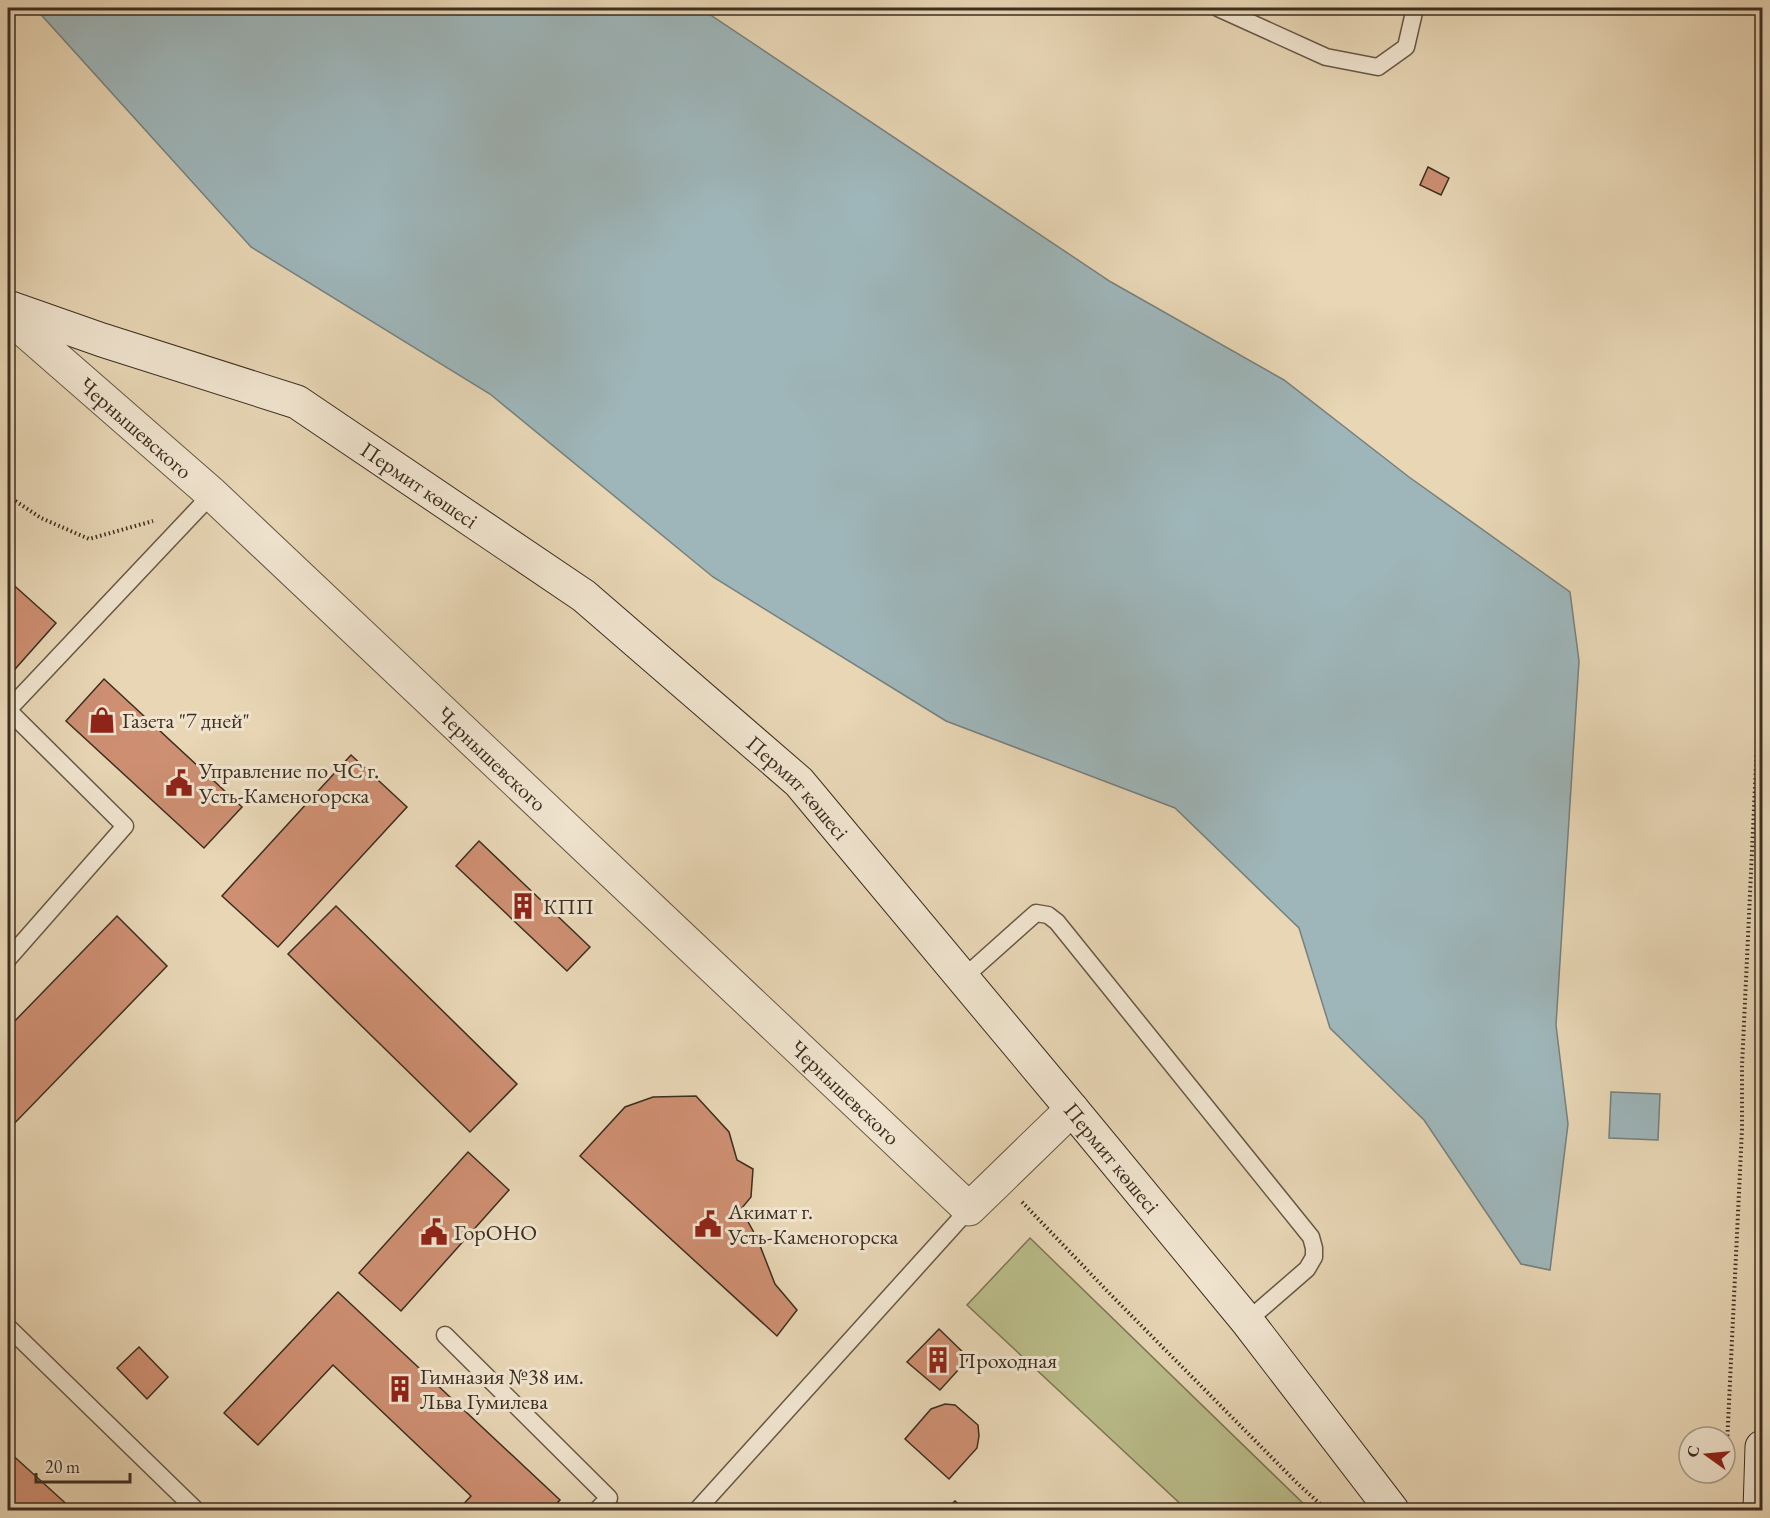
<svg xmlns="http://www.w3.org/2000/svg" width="1770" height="1518" font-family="'EB Garamond',serif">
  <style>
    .green { fill: #babd8a; stroke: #7b7655; stroke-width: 1.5 }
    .water { fill: #9eb6ba; stroke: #77807c; stroke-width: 1.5 }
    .building { fill: #ce8f72; stroke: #3c2e20; stroke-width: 1.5 }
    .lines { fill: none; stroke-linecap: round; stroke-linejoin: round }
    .lane-casing { stroke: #675845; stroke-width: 19 }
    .street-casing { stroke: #675845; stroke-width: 35 }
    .secondary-casing { stroke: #3c2e20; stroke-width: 35 }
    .path { stroke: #3c2e20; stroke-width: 4; stroke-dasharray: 1.5 3; stroke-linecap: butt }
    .lane { stroke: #f0e4cf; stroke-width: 16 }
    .street { stroke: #f0e4cf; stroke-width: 33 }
    .secondary { stroke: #f0e4cf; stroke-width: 33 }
    .labels { text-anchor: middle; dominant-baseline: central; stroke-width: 6; stroke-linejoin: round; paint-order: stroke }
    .street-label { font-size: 22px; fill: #3c2e20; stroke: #f0e4cf }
    .poi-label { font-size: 22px; fill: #3c2e20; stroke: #f0e4cf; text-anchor: start }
  </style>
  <rect width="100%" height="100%" fill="#e8d6b5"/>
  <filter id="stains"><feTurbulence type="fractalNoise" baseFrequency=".00333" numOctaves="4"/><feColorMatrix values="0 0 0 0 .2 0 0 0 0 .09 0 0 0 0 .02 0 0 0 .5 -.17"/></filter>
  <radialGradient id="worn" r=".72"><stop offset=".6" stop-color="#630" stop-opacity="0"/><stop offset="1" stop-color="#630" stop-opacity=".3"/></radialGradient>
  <!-- green -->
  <polygon class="green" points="1030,1238 1310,1510 1187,1510 967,1305"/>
  <!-- water -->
  <g class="water">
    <polygon points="35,8 700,8 1111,282 1284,380 1409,477 1570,592 1579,661 1556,1025 1568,1124 1550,1270 1521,1264 1424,1120 1330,1028 1299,928 1175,808 946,721 713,577 490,394 251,247"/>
    <polygon points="1611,1092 1660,1094 1658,1140 1609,1138"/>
  </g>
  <!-- building -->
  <g class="building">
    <polygon points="1428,167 1449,178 1441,195 1420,185"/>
    <polygon points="8,580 56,623 8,677"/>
    <polygon points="104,679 242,807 204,848 66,721"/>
    <polygon points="351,755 407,807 278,947 222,896"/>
    <polygon points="479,841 590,947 567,971 456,866"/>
    <polygon points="336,906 517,1084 470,1132 288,954"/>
    <polygon points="117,916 167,966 8,1130 8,1028"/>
    <polygon points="696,1096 729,1132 737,1160 753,1169 751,1197 741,1209 757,1238 775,1284 797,1310 777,1336 580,1156 625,1107 653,1097"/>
    <polygon points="468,1152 509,1190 401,1311 359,1273"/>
    <polygon points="338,1292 560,1500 550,1510 458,1510 471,1496 333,1365 258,1445 224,1413"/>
    <polygon points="939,1329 969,1358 940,1390 907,1362"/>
    <polygon points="139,1347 168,1377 147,1399 117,1368"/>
    <polygon points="945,1404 955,1405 978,1425 979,1436 977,1448 949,1479 905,1439 931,1409"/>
    <polygon points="8,1451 73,1510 8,1510"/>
    <polygon points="955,1501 965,1510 945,1510"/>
  </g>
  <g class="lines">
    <defs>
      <g id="lane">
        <polyline points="1218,8 1326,57 1378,67 1406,47 1415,8"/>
        <polyline points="8,710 125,826 8,959"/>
        <polyline points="8,710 212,494"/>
        <polyline points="962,979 1036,913 1048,915 1057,922 1311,1237 1314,1248 1314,1257 1307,1269 1247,1321"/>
        <polyline points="8,1327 196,1510"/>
        <polyline points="445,1335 609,1498 597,1510"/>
        <polyline points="697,1510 969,1209"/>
      </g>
      <g id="street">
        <path id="s1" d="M 8,316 L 212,494 L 969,1209 L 1072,1109"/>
      </g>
      <g id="secondary">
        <path id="s2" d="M 8,307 L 102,340 L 297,402 L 584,596 L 799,782 L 1072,1109 L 1247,1321 L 1392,1510"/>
        <polyline points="1760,1510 1762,1447"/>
      </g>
    </defs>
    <!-- lane casing -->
    <use href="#lane" class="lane-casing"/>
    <!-- street casing -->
    <use href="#street" class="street-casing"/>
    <!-- secondary casing -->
    <use href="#secondary" class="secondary-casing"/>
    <!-- path -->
    <g class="path">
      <polyline points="8,496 41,518 89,539 153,521"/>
      <polyline points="1022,1202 1112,1296 1297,1483 1327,1510"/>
      <polyline points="1727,1445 1742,1129 1742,1066 1762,636"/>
    </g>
    <!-- lane -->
    <use href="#lane" class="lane"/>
    <!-- street -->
    <use href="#street" class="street"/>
    <!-- secondary -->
    <use href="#secondary" class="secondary"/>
  </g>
  <!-- icons -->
  <defs>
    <symbol id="shop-bare" viewBox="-9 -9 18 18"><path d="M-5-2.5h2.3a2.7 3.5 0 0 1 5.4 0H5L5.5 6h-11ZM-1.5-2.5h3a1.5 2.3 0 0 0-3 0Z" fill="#8f2418" stroke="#f0e4cf" stroke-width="2.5" paint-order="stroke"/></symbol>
    <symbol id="civic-bare" viewBox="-9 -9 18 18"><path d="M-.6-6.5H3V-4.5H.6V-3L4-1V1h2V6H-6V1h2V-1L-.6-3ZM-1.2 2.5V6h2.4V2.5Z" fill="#8f2418" stroke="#f0e4cf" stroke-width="2.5" paint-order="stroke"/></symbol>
    <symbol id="building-bare" viewBox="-9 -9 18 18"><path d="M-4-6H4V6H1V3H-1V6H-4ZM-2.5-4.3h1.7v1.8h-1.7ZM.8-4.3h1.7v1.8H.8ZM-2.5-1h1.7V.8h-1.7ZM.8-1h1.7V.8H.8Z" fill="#8f2418" stroke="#f0e4cf" stroke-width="2.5" paint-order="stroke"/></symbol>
  </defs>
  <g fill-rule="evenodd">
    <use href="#shop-bare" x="83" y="701" width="38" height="38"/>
    <use href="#civic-bare" x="160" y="764" width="38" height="38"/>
    <use href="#building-bare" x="504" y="887" width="38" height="38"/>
    <use href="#civic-bare" x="689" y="1205" width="38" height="38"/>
    <use href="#civic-bare" x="415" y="1213" width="38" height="38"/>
    <use href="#building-bare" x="919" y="1341" width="38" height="38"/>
    <use href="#building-bare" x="381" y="1370" width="38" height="38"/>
  </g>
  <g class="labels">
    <!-- street labels -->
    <g class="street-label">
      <text stroke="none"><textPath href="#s1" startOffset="170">Чернышевского</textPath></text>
      <text stroke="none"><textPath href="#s2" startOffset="452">Пермит көшесі</textPath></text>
      <text stroke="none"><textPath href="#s1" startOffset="656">Чернышевского</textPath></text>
      <text stroke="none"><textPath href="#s2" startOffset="938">Пермит көшесі</textPath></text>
      <text stroke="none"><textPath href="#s1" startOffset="1142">Чернышевского</textPath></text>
      <text stroke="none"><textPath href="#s2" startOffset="1424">Пермит көшесі</textPath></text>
    </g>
    <!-- poi labels -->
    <g class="poi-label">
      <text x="122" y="720">Газета "7 дней"</text>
      <text x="199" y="770">Управление по ЧС г.<tspan x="199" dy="25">Усть-Каменогорска</tspan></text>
      <text x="543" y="906">КПП</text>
      <text x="728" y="1211">Акимат г.<tspan x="728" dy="25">Усть-Каменогорска</tspan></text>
      <text x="454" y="1232">ГорОНО</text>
      <text x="958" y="1360">Проходная</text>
      <text x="420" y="1376">Гимназия №38 им.<tspan x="420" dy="25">Льва Гумилева</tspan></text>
    </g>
  </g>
  <!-- margin -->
  <rect width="1770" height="1518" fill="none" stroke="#e8d6b5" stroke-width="30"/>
  <rect x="9" y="9" width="1752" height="1500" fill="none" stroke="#3c2e20" stroke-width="3"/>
  <rect x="15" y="15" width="1740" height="1488" fill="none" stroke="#3c2e20" stroke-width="1.5"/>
  <!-- north arrow -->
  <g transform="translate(1707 1455) rotate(285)"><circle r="28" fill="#f0e4cf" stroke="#a89b89" stroke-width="1.5"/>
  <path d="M0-4.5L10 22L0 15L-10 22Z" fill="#8f2418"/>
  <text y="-9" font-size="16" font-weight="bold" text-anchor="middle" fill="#3c2e20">С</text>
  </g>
  <!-- scale -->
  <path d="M36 1473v9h94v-9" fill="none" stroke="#3c2e20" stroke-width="3"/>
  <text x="45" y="1473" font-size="18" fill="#3c2e20" stroke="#f0e4cf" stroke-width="4.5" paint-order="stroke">20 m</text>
  <rect width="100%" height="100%" filter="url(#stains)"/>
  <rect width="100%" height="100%" fill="url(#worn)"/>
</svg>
